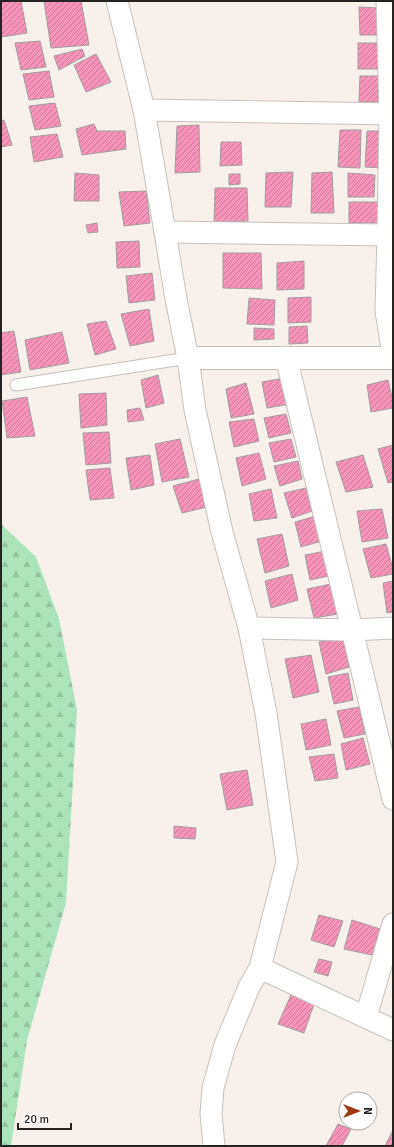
<svg xmlns="http://www.w3.org/2000/svg" width="394" height="1147" font-family="Signika,sans-serif">
  <style>
    .forest { fill: url(#forest-firs) }
    .building { fill: url(#building-hatch); stroke: #a49c9f }
    .lines { fill: none; stroke-linecap: round; stroke-linejoin: round }
    .lane-casing { stroke: #c8c1bb; stroke-width: 13 }
    .street-casing { stroke: #c8c1bb; stroke-width: 23 }
    .secondary-casing { stroke: #c8c1bb; stroke-width: 24 }
    .lane { stroke: #fff; stroke-width: 11 }
    .street { stroke: #fff; stroke-width: 21 }
    .secondary { stroke: #fff; stroke-width: 22 }
  </style>
  <defs>
    <pattern id="forest-firs" width="22" height="20" patternUnits="userSpaceOnUse"><rect width="22" height="20" fill="#abe4bb"/><path d="M5 1l3.5 6h-7zM16 11l3.5 6h-7z" fill="#93c3a0"/></pattern>
    <pattern id="building-hatch" width="6" height="6" patternUnits="userSpaceOnUse"><rect width="6" height="6" fill="#f694ba"/><path d="M-1 1l2-2M0 6l6-6M5 7l2-2" fill="none" stroke="#c77997"/></pattern>
  </defs>
  <rect width="100%" height="100%" fill="#f8f0eb"/>
  <!-- forest -->
  <polygon class="forest" points="1,524 36,557 59,619 77,710 66,903 27,1040 11,1146 1,1146"/>
  <!-- building -->
  <g class="building">
    <polygon points="1,1 21,1 27,33 1,37"/>
    <polygon points="44,1 81,1 89,45 51,48"/>
    <polygon points="359,7 380,8 381,35 360,35"/>
    <polygon points="40,41 46,67 21,70 15,43"/>
    <rect x="358" y="43" width="22" height="26"/>
    <polygon points="82,49 85,56 59,70 54,56"/>
    <polygon points="96,54 111,82 86,92 74,65"/>
    <polygon points="49,71 54,97 29,100 23,74"/>
    <polygon points="360,76 380,76 381,102 359,102"/>
    <polygon points="55,103 61,126 35,130 29,106"/>
    <polygon points="4,120 12,145 1,147 1,121"/>
    <polygon points="94,124 97,131 125,131 126,149 82,155 76,129"/>
    <polygon points="199,125 200,172 175,173 177,126"/>
    <polygon points="340,130 361,130 360,168 338,167"/>
    <polygon points="367,131 385,131 383,168 365,167"/>
    <polygon points="57,134 63,157 34,162 30,137"/>
    <polygon points="221,142 241,142 242,165 220,166"/>
    <polygon points="293,172 291,207 265,207 266,173"/>
    <polygon points="332,172 334,213 311,213 312,173"/>
    <polygon points="75,173 99,175 99,201 74,201"/>
    <polygon points="348,173 375,175 374,197 348,197"/>
    <polygon points="229,174 240,174 240,184 229,185"/>
    <polygon points="215,188 247,188 248,221 214,222"/>
    <polygon points="146,191 150,223 124,226 119,192"/>
    <rect x="349" y="202" width="29" height="21"/>
    <polygon points="97,223 98,232 88,233 86,225"/>
    <polygon points="139,241 140,267 117,268 116,242"/>
    <polygon points="223,253 261,253 262,289 223,288"/>
    <polygon points="304,261 304,289 277,290 277,263"/>
    <polygon points="152,273 155,300 129,303 126,276"/>
    <polygon points="311,297 311,322 288,323 288,298"/>
    <polygon points="249,298 275,300 274,325 247,324"/>
    <polygon points="149,309 154,341 130,346 121,314"/>
    <polygon points="106,321 116,349 95,355 87,324"/>
    <polygon points="307,326 308,343 289,344 289,327"/>
    <polygon points="254,328 274,329 274,339 254,340"/>
    <polygon points="14,331 21,372 1,375 1,333"/>
    <polygon points="62,332 69,363 30,370 25,340"/>
    <polygon points="158,375 164,403 146,408 141,380"/>
    <polygon points="284,378 290,404 267,408 262,382"/>
    <polygon points="388,380 393,401 393,408 371,412 367,385"/>
    <polygon points="246,383 254,414 231,418 226,389"/>
    <polygon points="106,393 107,425 81,428 79,394"/>
    <polygon points="27,397 35,436 7,438 2,401"/>
    <polygon points="140,408 144,420 128,422 127,410"/>
    <polygon points="286,414 291,433 269,438 264,418"/>
    <polygon points="254,419 259,441 234,447 229,422"/>
    <polygon points="109,432 111,463 86,465 83,433"/>
    <polygon points="180,439 189,477 162,482 155,444"/>
    <polygon points="291,439 296,457 274,462 269,443"/>
    <polygon points="393,445 393,482 388,483 378,449"/>
    <polygon points="259,453 266,479 242,486 236,458"/>
    <polygon points="150,455 154,485 131,490 126,458"/>
    <polygon points="363,455 373,487 346,492 336,462"/>
    <polygon points="298,461 302,479 280,486 274,466"/>
    <polygon points="110,468 114,498 90,500 86,470"/>
    <polygon points="199,479 207,507 182,513 173,486"/>
    <polygon points="306,488 312,511 292,518 284,493"/>
    <polygon points="271,489 277,518 254,521 249,494"/>
    <polygon points="382,509 388,538 362,542 357,511"/>
    <polygon points="316,516 322,541 301,547 295,522"/>
    <polygon points="282,534 289,566 265,573 257,539"/>
    <polygon points="386,544 393,569 393,574 371,578 363,549"/>
    <polygon points="326,551 333,575 310,580 305,555"/>
    <polygon points="292,574 298,600 271,608 265,581"/>
    <polygon points="393,581 393,612 387,613 383,583"/>
    <polygon points="331,584 338,614 314,618 307,589"/>
    <polygon points="343,638 349,667 326,674 319,642"/>
    <polygon points="311,655 319,692 293,698 285,659"/>
    <polygon points="348,673 353,700 334,704 328,677"/>
    <polygon points="359,707 365,734 344,738 337,711"/>
    <polygon points="326,719 331,745 306,750 301,724"/>
    <polygon points="363,738 370,764 346,770 341,744"/>
    <polygon points="334,754 338,778 315,781 309,757"/>
    <polygon points="247,770 253,805 227,810 220,774"/>
    <polygon points="174,826 196,828 195,839 174,838"/>
    <polygon points="319,915 343,921 334,947 311,940"/>
    <polygon points="352,920 380,929 372,955 344,949"/>
    <polygon points="319,959 332,962 328,976 314,972"/>
    <polygon points="291,995 314,1004 304,1033 278,1024"/>
    <polygon points="338,1124 351,1129 342,1146 326,1146"/>
    <polygon points="393,1130 393,1146 385,1146"/>
  </g>
  <g class="lines">
    <defs>
      <polyline id="lane" points="16,385 188,358"/>
      <g id="street">
        <polyline points="117,1 144,110 165,232 176,299 188,358 195,410 222,532 249,628 266,713 287,862 260,968 249,987 225,1045 213,1088 211,1114 214,1146"/>
        <polyline points="387,1 390,114 388,235 386,311 393,354"/>
        <polyline points="144,110 393,114"/>
        <polyline points="165,232 388,235"/>
        <polyline points="286,357 393,799"/>
        <polyline points="249,628 352,630 393,628"/>
        <polyline points="260,968 393,1030"/>
        <polyline points="366,1017 393,924"/>
      </g>
      <polyline id="secondary" points="188,358 393,358"/>
    </defs>
    <!-- lane casing -->
    <use href="#lane" class="lane-casing"/>
    <!-- street casing -->
    <use href="#street" class="street-casing"/>
    <!-- secondary casing -->
    <use href="#secondary" class="secondary-casing"/>
    <!-- lane -->
    <use href="#lane" class="lane"/>
    <!-- street -->
    <use href="#street" class="street"/>
    <!-- secondary -->
    <use href="#secondary" class="secondary"/>
  </g>
  <!-- border -->
  <rect width="394" height="1147" fill="none" stroke="#262422" stroke-width="4"/>
  <!-- north arrow -->
  <g transform="translate(358 1111) rotate(90)"><circle r="19" fill="#ffffff" stroke="#a8a7a7"/>
  <path d="M0-3L7 15L0 10L-7 15Z" fill="#9e3812"/>
  <text y="-6" font-size="11" font-weight="bold" text-anchor="middle" fill="#262422">N</text>
  </g>
  <!-- scale -->
  <path d="M18 1123v6h53v-6" fill="none" stroke="#262422" stroke-width="2"/>
  <text x="24" y="1123" font-size="12" fill="#262422" stroke="#ffffff" stroke-width="3" paint-order="stroke">20 m</text>
</svg>
